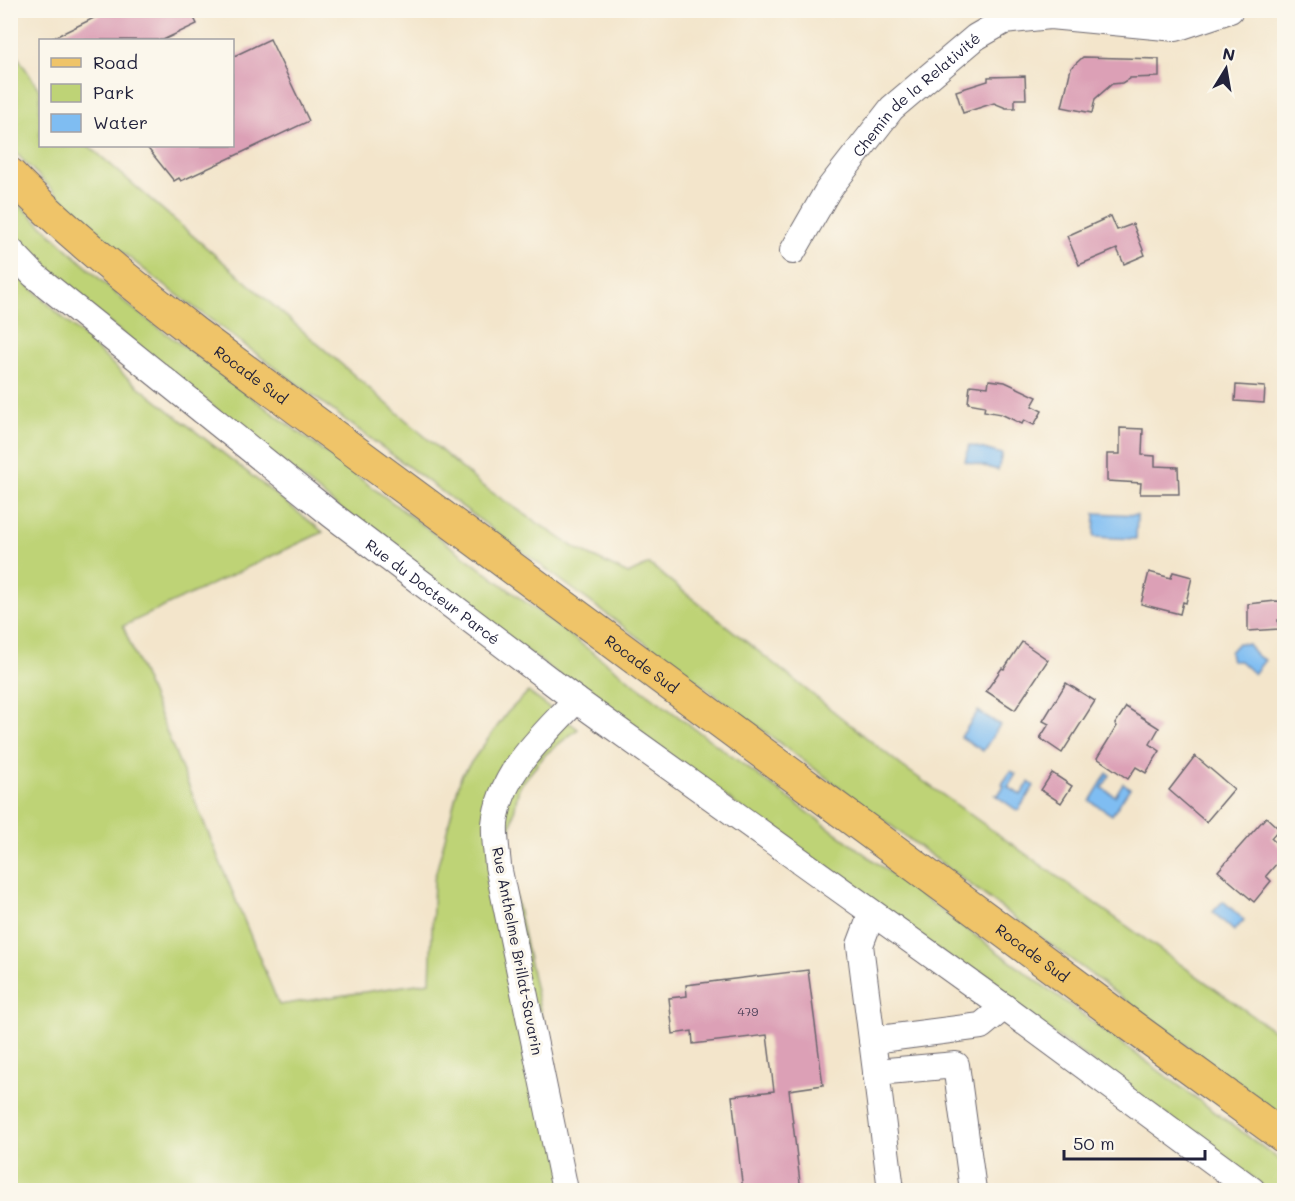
<svg xmlns="http://www.w3.org/2000/svg" width="1295" height="1201" font-family="Mali,sans-serif">
  <style>
    .green { fill: #bed376; stroke: #707a58; stroke-width: 1.5 }
    .water { fill: #7fbdf2; stroke: #507096; stroke-width: 1.5 }
    .building { fill: #dca0b6 }
    .lines { fill: none; stroke-linecap: round; stroke-linejoin: round }
    .minor-casing { stroke: #6b666d; stroke-width: 28 }
    .major-casing { stroke: #6b666d; stroke-width: 34 }
    .minor { stroke: #fff; stroke-width: 26 }
    .major { stroke: #efc469; stroke-width: 32 }
    .labels { text-anchor: middle; dominant-baseline: central; stroke-width: 6; stroke-linejoin: round; paint-order: stroke }
    .number-label { font-size: 12px; fill: #50425a }
    .street-label { font-size: 15px; fill: #22223b; stroke: #fbf7ec }
  </style>
  <rect width="100%" height="100%" fill="#fbf7ec"/>
  <filter id="ink" filterUnits="userSpaceOnUse"><feTurbulence type="fractalNoise" baseFrequency=".0167" numOctaves="2"/><feDisplacementMap in="SourceGraphic" scale="12" xChannelSelector="R" yChannelSelector="G"/><feConvolveMatrix kernelMatrix="1 2 1 2 8 2 1 2 1" color-interpolation-filters="sRGB"/></filter>
  <filter id="wash" filterUnits="userSpaceOnUse"><feTurbulence type="fractalNoise" baseFrequency=".008" numOctaves="4" result="noise"/><feDisplacementMap in="SourceGraphic" scale="24" xChannelSelector="R" yChannelSelector="G"/><feGaussianBlur stdDeviation="1.35" result="paint"/><feColorMatrix in="noise" values="0 0 0 0 0 0 0 0 0 0 0 0 0 0 0 0 0 1.4 0 .05"/><feComposite in="paint" operator="in"/></filter>
  <g filter="url(#wash)">
    <rect width="100%" height="100%" fill="#f3e5cb"/>
    <!-- green -->
    <g class="green">
      <polygon points="10,45 40,91 40,146 89,146 481,485 575,548 628,574 649,564 902,766 1284,1038 1284,1118 156,279 82,220 11,148"/>
      <polygon points="10,196 127,304 699,732 1284,1163 1284,1190 1266,1190 1253,1178 582,693 338,507 41,268 11,236"/>
      <polygon points="10,268 124,375 323,532 123,626 279,1005 430,982 434,880 461,776 507,713 528,692 578,729 546,754 519,787 507,848 513,885 579,1190 11,1190"/>
    </g>
    <!-- water -->
    <g class="water">
      <polygon points="969,445 1002,454 998,470 965,461"/>
      <polygon points="1095,513 1137,515 1136,539 1094,537"/>
      <polygon points="1238,643 1248,644 1257,656 1265,660 1254,674 1240,661 1232,661 1230,652"/>
      <polygon points="978,711 1000,725 983,751 961,737"/>
      <polygon points="1011,771 1016,774 1008,787 1021,795 1029,782 1034,786 1018,811 995,795 998,795 1004,786 1002,784"/>
      <polygon points="1107,773 1110,775 1102,788 1115,796 1123,783 1130,788 1112,815 1090,801"/>
      <polygon points="1223,901 1244,920 1234,931 1213,912"/>
    </g>
    <g id="blocks">
      <!-- building -->
      <g class="building">
        <polygon points="110,10 190,10 197,24 163,40 49,40"/>
        <polygon points="270,39 309,121 181,181 179,178 174,181 146,146 232,146 232,57"/>
        <polygon points="1083,57 1159,59 1159,77 1130,78 1122,83 1112,84 1095,99 1092,113 1062,107 1071,68"/>
        <polygon points="1025,76 1026,99 1015,99 1015,108 1006,108 994,103 963,113 956,91 988,81 988,77"/>
        <polygon points="1111,216 1117,230 1133,224 1145,255 1124,264 1117,249 1079,265 1067,236"/>
        <polygon points="989,380 1005,382 1037,397 1032,406 1042,411 1034,425 1024,420 1022,424 1001,414 984,411 985,406 968,403 970,385 988,387"/>
        <polygon points="1236,385 1265,387 1264,403 1235,401"/>
        <polygon points="1120,428 1143,429 1142,455 1155,456 1155,466 1178,467 1179,494 1140,494 1141,483 1107,481 1107,454 1120,454"/>
        <polygon points="1149,572 1171,578 1173,572 1192,577 1186,603 1183,602 1180,614 1141,604"/>
        <polygon points="1276,601 1284,602 1284,620 1278,620 1279,629 1248,631 1248,604"/>
        <polygon points="1022,642 1048,660 1015,710 986,691 1002,668 1004,669"/>
        <polygon points="1066,683 1095,701 1062,753 1040,738 1049,724 1043,721"/>
        <polygon points="1126,707 1159,728 1150,744 1160,751 1146,773 1136,767 1128,779 1097,758 1117,726 1115,724"/>
        <polygon points="1195,756 1234,789 1206,822 1169,790"/>
        <polygon points="1052,773 1072,786 1061,803 1041,790"/>
        <polygon points="1266,817 1279,829 1271,838 1284,851 1284,855 1266,876 1271,881 1254,902 1218,871"/>
        <polygon points="808,970 823,1085 789,1090 801,1191 743,1191 732,1096 774,1091 767,1035 693,1044 692,1031 673,1034 669,998 687,996 686,985"/>
      </g>
    </g>
  </g>
  <g filter="url(#ink)">
    <use href="#blocks" fill-opacity="0" stroke="#6b666d" stroke-width="1.5"/>
    <g class="lines">
      <defs>
        <g id="minor">
          <path id="s1" d="M 10,250 L 34,275 L 332,515 L 576,700 L 1004,1007 L 1252,1190"/>
          <path id="s2" d="M 793,251 L 828,190 L 892,108 L 976,37 L 1004,21 L 1050,16 L 1176,28 L 1230,10"/>
          <polyline points="872,913 860,945 891,1190"/>
          <polyline points="872,1040 981,1026 1004,1007"/>
          <polyline points="876,1072 956,1065 973,1190"/>
          <path d="M 565,1190 L 498,866 C 497,853 494,837 495,824 C 500,772 543,736 576,700"/>
        </g>
        <g id="major">
          <path id="s3" d="M 10,174 C 67,233 131,283 195,333 L 1133,1027 L 1284,1137"/>
        </g>
      </defs>
      <!-- minor casing -->
      <use href="#minor" class="minor-casing"/>
      <!-- major casing -->
      <use href="#major" class="major-casing"/>
      <!-- minor -->
      <use href="#minor" class="minor"/>
      <!-- major -->
      <use href="#major" class="major"/>
    </g>
  </g>
  <g class="labels">
    <!-- number labels -->
    <g class="number-label">
      <text x="748" y="1011">479</text>
    </g>
    <!-- street labels -->
    <g class="street-label">
      <text stroke="none"><textPath href="#s2" startOffset="201">Chemin de la Relativité</textPath></text>
      <text stroke="none"><textPath href="#s3" startOffset="314">Rocade Sud</textPath></text>
      <text stroke="none"><textPath href="#s1" startOffset="544">Rue du Docteur Parcé</textPath></text>
      <text stroke="none"><textPath href="#s3" startOffset="800">Rocade Sud</textPath></text>
      <text transform="translate(518 951) rotate(79)">Rue Anthelme Brillat-Savarin</text>
      <text stroke="none"><textPath href="#s3" startOffset="1286">Rocade Sud</textPath></text>
    </g>
  </g>
  <!-- margin -->
  <rect width="1295" height="1201" fill="none" stroke="#fbf7ec" stroke-width="36"/>
  <!-- legend -->
  <rect x="39" y="39" width="195" height="108" fill="#fbf7ec" stroke="#a4a2a5" stroke-width="1.5"/>
  <rect x="51" y="58" width="30" height="9" fill="#efc469" stroke="#a4a2a5" stroke-width="1.5"/>
  <text x="93" y="69" font-size="18" fill="#22223b">Road</text>
  <rect x="51" y="84" width="30" height="18" fill="#bed376" stroke="#a4a2a5" stroke-width="1.5"/>
  <text x="93" y="99" font-size="18" fill="#22223b">Park</text>
  <rect x="51" y="114" width="30" height="18" fill="#7fbdf2" stroke="#a4a2a5" stroke-width="1.5"/>
  <text x="93" y="129" font-size="18" fill="#22223b">Water</text>
  <!-- north arrow -->
  <g transform="translate(1226 69) rotate(11)" stroke="#fbf7ec" stroke-width="4.5" paint-order="stroke">
  <path d="M0-4.5L10 22L0 15L-10 22Z" fill="#22223b"/>
  <text y="-9" font-size="16" font-weight="bold" text-anchor="middle" fill="#22223b">N</text>
  </g>
  <!-- scale -->
  <path d="M1064 1150v9h141v-9" fill="none" stroke="#22223b" stroke-width="3"/>
  <text x="1073" y="1150" font-size="18" fill="#22223b" stroke="#fbf7ec" stroke-width="4.5" paint-order="stroke">50 m</text>
</svg>
